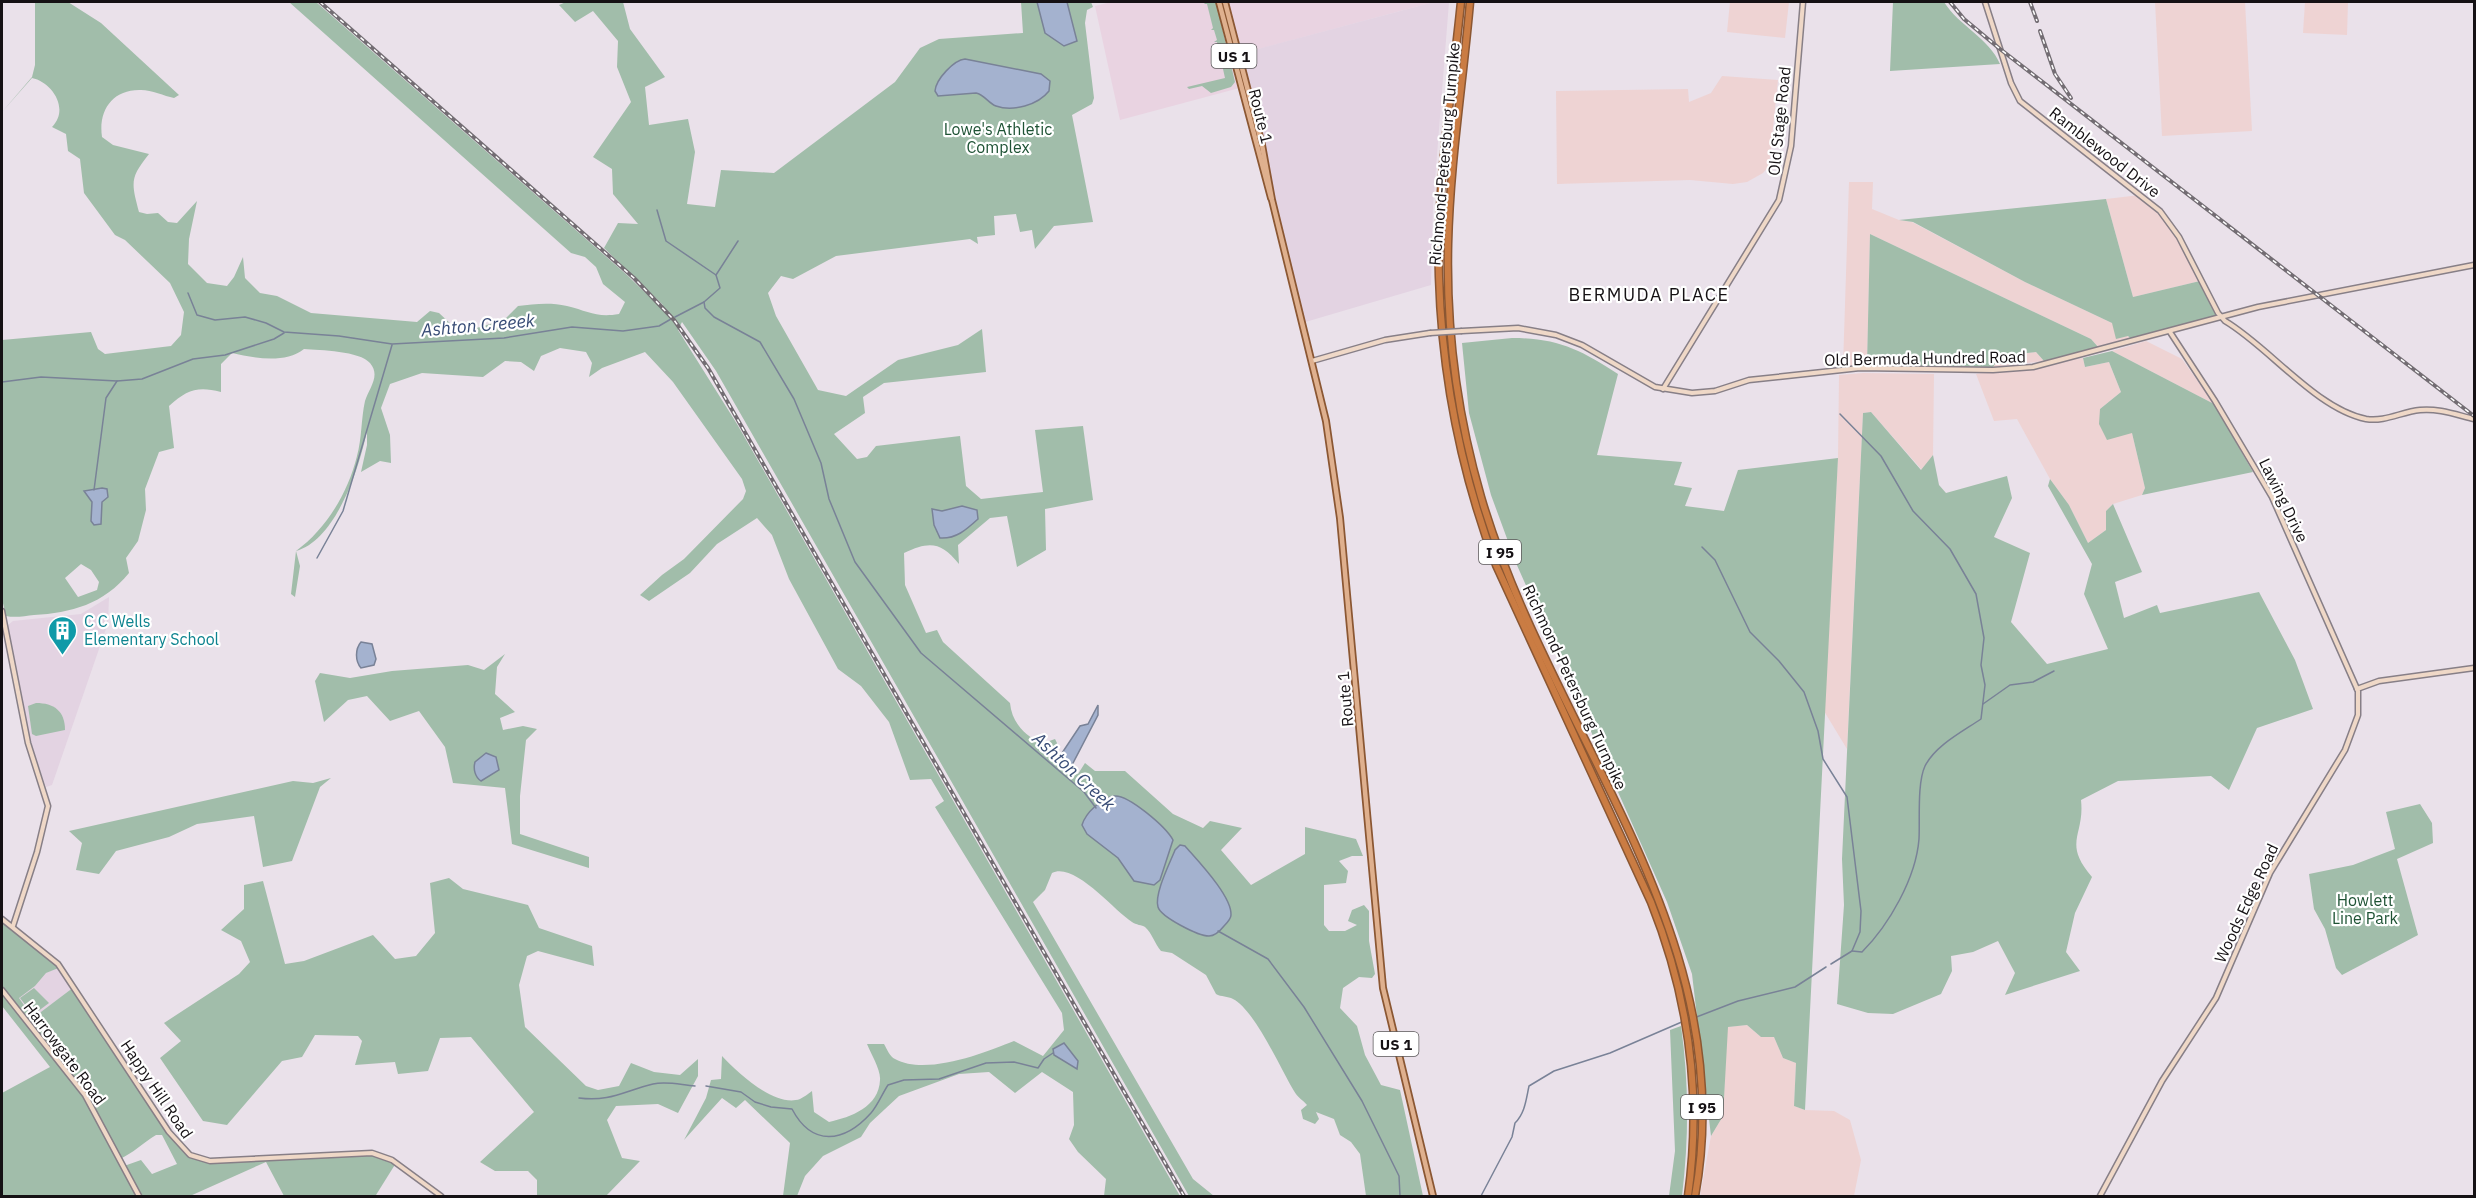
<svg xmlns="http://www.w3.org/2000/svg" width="2476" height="1198" font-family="'IBM Plex Sans',sans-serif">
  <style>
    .commercial { fill: #e9d3e1 }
    .industrial { fill: #eed3d3 }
    .built { fill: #e3d3e2 }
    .green { fill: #a1bdaa; fill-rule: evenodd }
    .water { fill: #a4b2cf; stroke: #798297; stroke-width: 1.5 }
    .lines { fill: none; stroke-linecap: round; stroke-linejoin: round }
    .stream { stroke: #798297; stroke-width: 1.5 }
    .secondary-casing { stroke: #877f87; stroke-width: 7 }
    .primary-casing { stroke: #8b5733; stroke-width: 8 }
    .highway-casing { stroke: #8b5733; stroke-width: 9 }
    .secondary { stroke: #efd8c7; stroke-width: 4 }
    .primary { stroke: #dfb08e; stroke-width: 4.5 }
    .highway { stroke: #ca7c43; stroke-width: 6 }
    .rail-casing { stroke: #736d73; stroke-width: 4 }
    .rail { stroke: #fff; stroke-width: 1.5; stroke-dasharray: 4.5; stroke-linecap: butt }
    .secondary-bridge-casing { stroke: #877f87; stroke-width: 7; stroke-linecap: butt }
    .secondary-bridge { stroke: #efd8c7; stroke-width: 4 }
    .labels { text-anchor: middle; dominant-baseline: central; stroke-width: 4.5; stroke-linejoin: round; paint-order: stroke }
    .shield { fill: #fff; stroke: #5b585a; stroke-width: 1.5 }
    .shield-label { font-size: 15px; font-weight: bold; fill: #151114 }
    .street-label { font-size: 16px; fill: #151114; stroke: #fff }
    .park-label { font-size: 16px; fill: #1e5234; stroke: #fff }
    .culture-label { font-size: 16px; fill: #0d838f; stroke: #fff; text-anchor: start }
    .neighbourhood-label { font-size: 18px; letter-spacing: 1.5px; fill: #151114; stroke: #fff }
    .water-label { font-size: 18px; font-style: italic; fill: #384c76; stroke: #fff }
  </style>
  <rect width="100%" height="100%" fill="#eae1ea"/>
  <!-- commercial -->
  <polygon class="commercial" points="1111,2 1434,2 1240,54 1247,86 1120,120 1095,6"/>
  <!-- industrial -->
  <g class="industrial">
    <polygon points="1730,2 1789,2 1785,38 1727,32"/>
    <polygon points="2155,2 2245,2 2252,131 2162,136"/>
    <polygon points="2305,2 2348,2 2347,35 2303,33"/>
    <polygon points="1722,76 1778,80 1769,166 1763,173 1747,182 1733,184 1690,180 1557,184 1556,91 1688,89 1689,102 1711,93"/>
    <polygon points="1849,182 1873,182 1872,209 1899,220 1912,222 2025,282 2112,323 2131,339 2099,348 2091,339 1870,234 1867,365 1843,366"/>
    <polygon points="2140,195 2165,220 2179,239 2200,281 2133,297 2106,199"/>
    <polygon points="2146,341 2182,359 2214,404 2112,351"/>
    <polygon points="2036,352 2044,361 1993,367 2000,356"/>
    <polygon points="2083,358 2085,367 2109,362 2121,392 2100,409 2132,433 2145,488 2142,495 2113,504 2106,511 2106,530 2088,543 2069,505 2050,479 2017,419 1994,421 1976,374"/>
    <polygon points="1863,373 1934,374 1933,455 1922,470 1871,412 1863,413 1847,749 1824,711 1838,458 1839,375"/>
    <polygon points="1747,1025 1761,1037 1774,1037 1783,1058 1796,1063 1794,1106 1805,1110 1834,1111 1850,1120 1861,1160 1854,1196 1700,1196 1711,1136 1723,1116 1727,1027"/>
  </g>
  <!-- built -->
  <g class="built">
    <polygon points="1434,2 1449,2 1433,206 1431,285 1302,323 1239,54"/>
    <polygon points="109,597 108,623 52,785 46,787 27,734 7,626 13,621 81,614"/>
    <polygon points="61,967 74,987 33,1019 18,998 35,986 45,973"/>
  </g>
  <!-- green -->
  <g class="green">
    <path d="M 35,2 L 68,2 L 101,23 L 179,95 L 174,98 C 164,96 152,90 141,90 C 113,89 98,110 102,137 L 113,145 L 149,154 C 130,178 131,182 139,212 L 147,214 L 158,213 L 168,222 L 177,223 L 197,201 L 189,239 L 188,264 L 207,283 L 227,286 L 234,277 L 243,257 L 245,278 L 260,293 L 277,296 L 311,313 L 417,322 L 430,311 L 439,313 L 453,326 L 466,331 L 504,320 L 518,306 C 534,304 550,302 567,306 C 588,311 596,318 619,314 L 625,302 L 603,284 L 596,267 L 585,257 L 571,253 L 289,2 L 316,2 L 627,275 L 660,307 L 663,305 L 604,248 L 618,223 L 638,224 L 613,194 L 612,169 L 593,157 L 631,102 L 617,67 L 618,41 L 593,11 L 575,22 L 559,5 L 566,2 L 623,2 L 630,29 L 665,77 L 645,87 L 649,125 L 688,119 L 695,152 L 687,204 L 715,207 L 721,170 L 774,173 L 895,82 L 920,48 L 939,39 L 1023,33 L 1021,2 L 1091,2 L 1093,7 L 1087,10 L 1085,23 L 1094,98 L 1092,104 L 1072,115 L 1093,222 L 1054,226 L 1035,249 L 1032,230 L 1020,232 L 1016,214 L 994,216 L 995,235 L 977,237 L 978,244 L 970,239 L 836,256 L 793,279 L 781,276 L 768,293 L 776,316 L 818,390 L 846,396 L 898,360 L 958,345 L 982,329 L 986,372 L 884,383 L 863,397 L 865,413 L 834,434 L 857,459 L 867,457 L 876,446 L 960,436 L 966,486 L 981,499 L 1043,492 L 1035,430 L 1083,426 L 1093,500 L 1045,509 L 1046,550 L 1017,567 L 1007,516 L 990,518 L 958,545 L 959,564 C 941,542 930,541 904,553 L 905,585 L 926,633 L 937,630 L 943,642 L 1010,703 C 1012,723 1024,734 1041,744 L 1055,739 L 1057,743 L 1052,758 L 1064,772 L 1078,774 L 1085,763 L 1095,771 L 1125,771 L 1173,814 L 1203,828 L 1210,821 L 1242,828 L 1221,850 L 1251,885 L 1305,854 L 1305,827 L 1356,839 L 1363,856 L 1352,856 L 1339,861 L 1348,871 L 1346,883 L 1324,885 L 1324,925 L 1329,931 L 1345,931 L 1357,925 L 1348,921 L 1352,910 L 1364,905 L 1369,911 L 1369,941 L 1375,974 L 1372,978 L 1359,977 L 1343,988 L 1340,1008 L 1357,1026 L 1365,1055 L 1381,1085 L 1400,1090 L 1423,1196 L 1366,1196 L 1360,1154 L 1351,1142 L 1340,1135 L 1334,1119 L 1316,1112 L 1319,1119 L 1315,1124 L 1303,1119 L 1301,1110 L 1307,1105 C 1303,1100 1297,1097 1294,1091 C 1281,1070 1255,1010 1233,999 C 1228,996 1221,997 1216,994 L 1206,975 L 1172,953 L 1161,951 C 1155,944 1152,933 1145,927 C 1142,925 1136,925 1132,922 C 1113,910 1075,862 1052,873 L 1045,890 L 1033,902 L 1193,1179 L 1214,1196 L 1189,1196 L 716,371 L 682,322 L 678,330 L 737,424 L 1180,1196 L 1104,1196 L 1106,1179 L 1078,1152 L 1069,1139 L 1074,1125 L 1073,1092 L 1042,1072 L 1015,1093 L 989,1072 L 959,1074 L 899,1096 L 870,1123 L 861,1137 L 823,1156 L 805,1176 L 797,1196 L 783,1196 L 790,1143 L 745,1100 L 736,1108 L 722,1098 L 684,1140 L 706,1098 L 711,1080 L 721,1079 L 722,1056 C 737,1072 775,1108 800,1099 C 804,1097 808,1094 812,1091 L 814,1112 L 829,1122 C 851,1117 879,1107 880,1080 C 881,1070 871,1054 867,1044 L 884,1044 C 887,1049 890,1057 895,1059 C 926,1076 984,1053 1014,1041 L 1043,1056 L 1064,1030 L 1062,1013 L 935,807 L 944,801 L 931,779 L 910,780 L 889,722 L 861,686 L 838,669 L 789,579 L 772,535 L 757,518 L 717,544 L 690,573 L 649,601 L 640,595 L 662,575 L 684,559 L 743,499 L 746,491 L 742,479 L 673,382 L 645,352 L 602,368 L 589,377 L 592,363 L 586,352 L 560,348 L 541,356 L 534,371 L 521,362 L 505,361 L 483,377 L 422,373 L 390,384 L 381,408 L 390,435 L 391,463 L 380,461 L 361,472 L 367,445 L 367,430 C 360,467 336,540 296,551 L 300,566 L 295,597 L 291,594 L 296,551 C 326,529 348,493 357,456 C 362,438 361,419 365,401 C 369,388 381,376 370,363 C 360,351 320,350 304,349 C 285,364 254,358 232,353 L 221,364 L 221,392 C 197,386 187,390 169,406 L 174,448 L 159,452 L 145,489 L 146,510 L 138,541 L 126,558 L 129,573 C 104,604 71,613 34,615 C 25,616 15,618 6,616 L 2,599 L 2,340 L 91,332 L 98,349 L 105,354 L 171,346 L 181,335 L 184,312 L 170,283 L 125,240 L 115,235 L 84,193 L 80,159 L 68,151 L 66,134 L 52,127 C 70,109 52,82 32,78 L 2,112 L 32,77 L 35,65 ZM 81,564 L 91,570 L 99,582 L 97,590 L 78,597 L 65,578 Z"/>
    <polygon points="1206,2 1216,2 1235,82 1231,87 1211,93 1202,86 1189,89 1187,87 1225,78 1221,60 1218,59 1220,58 1217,42 1214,42 1217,40 1214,30 1211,30 1213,28 1207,4 1204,4"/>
    <path d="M 1893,2 L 1944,2 C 1959,26 1989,38 2000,64 L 1890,71 Z"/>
    <polygon points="2106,199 2133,297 2200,281 2216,316 2131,339 2128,336 2116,339 2112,323 2025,282 1913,222 1899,220"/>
    <polygon points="1870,234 2091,339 2099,348 2044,361 2036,352 2000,356 1993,367 1867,365"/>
    <path d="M 1512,338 C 1558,338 1581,350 1618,374 L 1597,455 L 1682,462 L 1674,485 L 1692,488 L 1685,506 L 1724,511 L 1738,470 L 1838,458 L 1805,1110 L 1794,1106 L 1796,1063 L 1783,1058 L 1774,1037 L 1761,1037 L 1747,1025 L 1728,1027 L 1723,1116 L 1711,1136 L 1692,974 L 1667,902 L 1516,563 L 1491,495 L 1469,413 L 1462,343 Z"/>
    <polygon points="2112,351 2214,404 2253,472 2142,495 2145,488 2132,433 2107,440 2099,424 2100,409 2121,392 2109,362 2085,367 2083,358"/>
    <path d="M 1871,412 L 1921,470 L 1933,455 L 1939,485 L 1946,493 L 2007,476 L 2012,498 L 1994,537 L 2030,553 L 2011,622 L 2047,664 L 2108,649 L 2084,594 L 2092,564 L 2048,486 L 2050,479 L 2069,505 L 2088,543 L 2106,530 L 2106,511 L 2113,504 L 2142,572 L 2115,582 L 2124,618 L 2157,605 L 2160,613 L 2259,592 L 2295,660 L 2313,709 L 2257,728 L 2229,790 L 2211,776 L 2118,781 L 2081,800 C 2085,836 2062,842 2092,877 L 2075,913 L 2066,952 L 2080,971 L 2005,995 L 2015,973 L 1998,941 L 1973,952 L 1951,956 L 1952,971 L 1941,994 L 1893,1014 L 1868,1013 L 1837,1004 L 1844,905 L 1842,859 L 1863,413 Z"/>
    <polygon points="505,654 497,667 495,694 515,712 500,718 503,730 523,726 537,729 526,740 520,796 520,834 589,857 589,868 512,844 505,788 453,783 445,747 419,711 390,721 367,696 348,700 324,722 315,681 320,673 350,678 392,671 468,665 484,670"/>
    <path d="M 36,703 C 54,703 65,711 65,730 L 36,736 L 32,734 L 28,706 Z"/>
    <polygon points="331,778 320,787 292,861 263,867 254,816 197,824 169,837 116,851 99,874 76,870 82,843 69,831 293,781 313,783"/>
    <polygon points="2420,804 2432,823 2433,843 2397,859 2418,935 2342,975 2336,968 2325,929 2314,909 2309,874 2353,865 2395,849 2386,812"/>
    <polygon points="449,878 463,889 528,905 539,928 592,946 594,966 538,951 527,956 519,985 525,1027 586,1086 598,1090 619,1086 631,1063 654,1072 680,1075 698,1059 698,1076 678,1113 658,1104 616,1106 607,1120 622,1158 640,1161 606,1196 537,1196 537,1180 528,1171 495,1171 480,1162 534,1112 471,1037 440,1038 428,1071 398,1074 395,1062 355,1065 362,1041 358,1036 315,1035 302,1057 282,1061 227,1125 203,1121 160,1058 181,1041 164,1023 239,974 250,962 241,941 221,930 244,909 244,885 263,881 285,964 304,961 373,935 395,959 416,956 435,933 430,883"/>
    <path d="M 2,919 L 45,951 L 61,967 L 46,973 L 35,986 L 19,998 L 33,1018 L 74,987 L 182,1149 L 199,1160 L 366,1153 L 396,1163 L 376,1195 L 284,1196 L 266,1162 L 190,1196 L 2,1196 L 2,1093 L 50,1067 L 2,1006 ZM 156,1135 L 162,1135 L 177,1164 L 152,1174 L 141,1160 L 124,1166 L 120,1159 C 133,1153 143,1143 156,1135 Z"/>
    <polygon points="34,988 49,1003 33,1015 20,998"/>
    <path d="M 1681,1026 C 1689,1083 1689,1139 1682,1196 L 1669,1196 L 1675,1151 L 1670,1030 Z"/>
  </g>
  <!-- water -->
  <g class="water">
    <polygon points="1037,2 1067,2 1077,41 1064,46 1045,33"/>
    <path d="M 965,59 L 1041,74 L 1050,81 L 1049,91 C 1038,105 1013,112 996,106 C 988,103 985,95 976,93 L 938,96 L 935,91 C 936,79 954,60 965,59 Z"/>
    <polygon points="102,488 107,489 108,497 102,502 101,524 94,525 91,521 92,502 84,491"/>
    <path d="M 962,506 L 977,510 L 978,519 C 966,530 956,539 940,538 L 934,525 L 932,509 L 942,511 Z"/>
    <path d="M 361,642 L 372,644 L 376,659 L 374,665 L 361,668 C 355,661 355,649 361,642 Z"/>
    <polygon points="1098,705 1098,715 1072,765 1068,767 1060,756 1080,726 1088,724"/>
    <path d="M 486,753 L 496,757 L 499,770 L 481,781 C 475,777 473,769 475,762 Z"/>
    <path d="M 1114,796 C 1128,794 1166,827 1173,840 L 1160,880 L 1154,885 L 1134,881 L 1118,858 L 1087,834 L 1082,825 C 1086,812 1101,799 1114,796 Z"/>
    <path d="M 1180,845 L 1185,846 C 1197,860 1232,896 1231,915 C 1231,919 1227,923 1224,926 C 1220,931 1215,936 1209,936 C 1198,936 1161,917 1158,907 C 1154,894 1170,863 1175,850 Z"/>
    <polygon points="1064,1043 1078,1061 1077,1069 1054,1055 1053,1049"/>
  </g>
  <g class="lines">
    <!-- stream -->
    <g class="stream">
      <polyline points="657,210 666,241 716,275"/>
      <polyline points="188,293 197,315 215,320 245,317 266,323 284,332 339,336 392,344 504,338 572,327 623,331 659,326 671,319"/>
      <polyline points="704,302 705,308 714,317 760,342 794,399 821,463 829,499 855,562 921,653 1084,792 1096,808"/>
      <polyline points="675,317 704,302 720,288 716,275 738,241"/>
      <polyline points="2,382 41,377 117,381 142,379 193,359 225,355 274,339 284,333"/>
      <path d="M 1840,414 L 1881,456 L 1913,511 L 1950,549 L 1976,594 L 1984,638 L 1981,665 L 1985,685 L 1981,719 C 1962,732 1936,745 1925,766 C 1917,783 1920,820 1919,839 C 1916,878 1889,925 1862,952 L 1852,951"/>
      <polyline points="94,490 106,398 117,381"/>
      <polyline points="1702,547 1715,560 1750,632 1779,661 1804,692 1818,731 1823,759 1847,797 1861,911 1860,932 1852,951 1831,964"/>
      <polyline points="317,558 343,511 392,345"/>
      <polyline points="1983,704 2010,685 2033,682 2054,671"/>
      <polyline points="1218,931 1268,959 1304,1007 1362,1101 1399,1176 1400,1196"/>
      <polyline points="1694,1018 1738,1001 1795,987 1826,967"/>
      <path d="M 706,1086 L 741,1092 L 755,1102 L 771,1107 L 792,1109 C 812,1147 844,1143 871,1113 C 878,1105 882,1094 888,1085 L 904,1080 L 939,1079 L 986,1063 L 1014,1062 L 1038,1068 L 1044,1059 L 1053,1053"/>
      <path d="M 579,1098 C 610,1102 624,1091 653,1084 C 667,1081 681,1085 695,1086"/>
      <path d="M 1481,1196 L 1512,1137 L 1515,1123 C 1525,1113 1526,1100 1529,1086 L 1554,1071 L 1610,1053 L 1684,1021"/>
    </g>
    <defs>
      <g id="secondary">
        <path d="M 1985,2 L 2011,83 L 2020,101 L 2160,211 L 2179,237 L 2218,313 L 2225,321 C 2268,346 2316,409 2366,419 C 2385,422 2401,412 2420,410 C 2438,408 2457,415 2474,419"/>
        <polyline points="1462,331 1518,328 1556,335 1582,345 1655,387 1692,393 1715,391 1749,380 1860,368 1993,370 2033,367 2258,307 2474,265"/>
        <polyline points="1312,361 1385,340 1430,333"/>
        <polyline points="1663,389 1779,200 1791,146 1803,2"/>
        <polyline points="2,611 28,743 48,806 37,852 13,926"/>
        <polyline points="2357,689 2379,681 2474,668"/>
        <polyline points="2,919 58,964 169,1132 190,1155 210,1161 372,1153 392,1160 441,1196"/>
        <polyline points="2,990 85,1095 139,1196"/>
        <polyline points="2100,1196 2162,1081 2216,998 2270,873 2345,750 2358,715 2358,691 2272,497 2215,401 2170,332"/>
      </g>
      <g id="primary">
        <polyline points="1219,2 1271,198"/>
        <polyline points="1225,2 1262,145 1272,200 1326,421 1340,518 1383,988 1433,1196"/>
      </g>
      <g id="highway">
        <path d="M 1461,2 C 1452,92 1436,186 1439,277 C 1442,377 1461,472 1496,565 L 1651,902 C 1689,997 1702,1096 1688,1196"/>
        <path d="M 1470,2 C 1463,82 1450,163 1448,244 C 1446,330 1457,415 1481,497 C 1550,734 1743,934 1695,1196"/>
      </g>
    </defs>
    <!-- secondary casing -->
    <use href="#secondary" class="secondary-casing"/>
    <!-- primary casing -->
    <use href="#primary" class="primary-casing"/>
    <!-- highway casing -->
    <use href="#highway" class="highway-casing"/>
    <!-- secondary -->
    <use href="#secondary" class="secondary"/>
    <!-- primary -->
    <use href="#primary" class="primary"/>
    <!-- highway -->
    <use href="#highway" class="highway"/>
    <defs>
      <g id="rail">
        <polyline points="320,2 634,278 674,320 708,368 1184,1196"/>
        <polyline points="1950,2 1964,19 2000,49 2474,416"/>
        <polyline points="2030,2 2037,21"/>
        <polyline points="2040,31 2055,74 2071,98"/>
      </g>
    </defs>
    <!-- rail casing -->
    <use href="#rail" class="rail-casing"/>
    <!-- rail -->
    <use href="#rail" class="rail"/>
    <defs>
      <polyline id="secondary-bridge" points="1430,333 1462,331"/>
    </defs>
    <!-- secondary-bridge casing -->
    <use href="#secondary-bridge" class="secondary-bridge-casing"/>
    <!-- secondary-bridge -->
    <use href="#secondary-bridge" class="secondary-bridge"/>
  </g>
  <!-- icons -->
  <defs>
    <symbol id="building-pin" viewBox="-11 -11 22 30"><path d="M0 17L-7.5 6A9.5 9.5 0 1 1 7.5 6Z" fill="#0f9aa8" stroke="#fff"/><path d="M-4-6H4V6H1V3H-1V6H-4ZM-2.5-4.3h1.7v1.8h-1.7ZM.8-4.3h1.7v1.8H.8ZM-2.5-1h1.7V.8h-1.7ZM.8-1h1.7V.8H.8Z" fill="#fff"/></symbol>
  </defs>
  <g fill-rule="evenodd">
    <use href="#building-pin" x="46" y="614" width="33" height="45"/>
  </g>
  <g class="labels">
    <!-- shield labels -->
    <g class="shield">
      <rect x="1211.5" y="44" width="45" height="24" rx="4.5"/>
      <rect x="1479" y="540" width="42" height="24" rx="4.5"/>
      <rect x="1373.5" y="1032" width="45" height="24" rx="4.5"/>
      <rect x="1681" y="1095" width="42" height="24" rx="4.5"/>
    </g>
    <g class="shield-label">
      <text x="1234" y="56">US 1</text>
      <text x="1500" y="552">I 95</text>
      <text x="1396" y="1044">US 1</text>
      <text x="1702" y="1107">I 95</text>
    </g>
    <!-- street labels -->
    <g class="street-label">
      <text transform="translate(1261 116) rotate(76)">Route 1</text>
      <text transform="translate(1779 121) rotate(-84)">Old Stage Road</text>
      <text transform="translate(2105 152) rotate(38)">Ramblewood Drive</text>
      <text transform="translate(1444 154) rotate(-85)">Richmond-Petersburg Turnpike</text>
      <text transform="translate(1925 358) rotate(-1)">Old Bermuda Hundred Road</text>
      <text transform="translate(2284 500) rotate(64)">Lawing Drive</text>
      <text transform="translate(1575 687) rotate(65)">Richmond-Petersburg Turnpike</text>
      <text transform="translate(1345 699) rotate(-95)">Route 1</text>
      <text transform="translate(2246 903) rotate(-65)">Woods Edge Road</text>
      <text transform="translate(65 1053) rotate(53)">Harrowgate Road</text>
      <text transform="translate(157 1089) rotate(56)">Happy Hill Road</text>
    </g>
    <!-- park labels -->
    <g class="park-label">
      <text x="998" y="129">Lowe's Athletic<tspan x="998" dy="18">Complex</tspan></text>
      <text x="2365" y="900">Howlett<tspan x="2365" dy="18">Line Park</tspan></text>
    </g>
    <!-- culture labels -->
    <g class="culture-label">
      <text x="84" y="621">C C Wells<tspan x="84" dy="18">Elementary School</tspan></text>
    </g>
    <!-- neighbourhood labels -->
    <g class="neighbourhood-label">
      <text x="1649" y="294">BERMUDA PLACE</text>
    </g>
    <!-- water labels -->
    <g class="water-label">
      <text transform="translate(478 325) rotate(-5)">Ashton Creeek</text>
      <text transform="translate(1074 771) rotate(43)">Ashton Creek</text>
    </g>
  </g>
  <!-- border -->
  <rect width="2476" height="1198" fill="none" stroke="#151114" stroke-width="6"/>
</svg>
